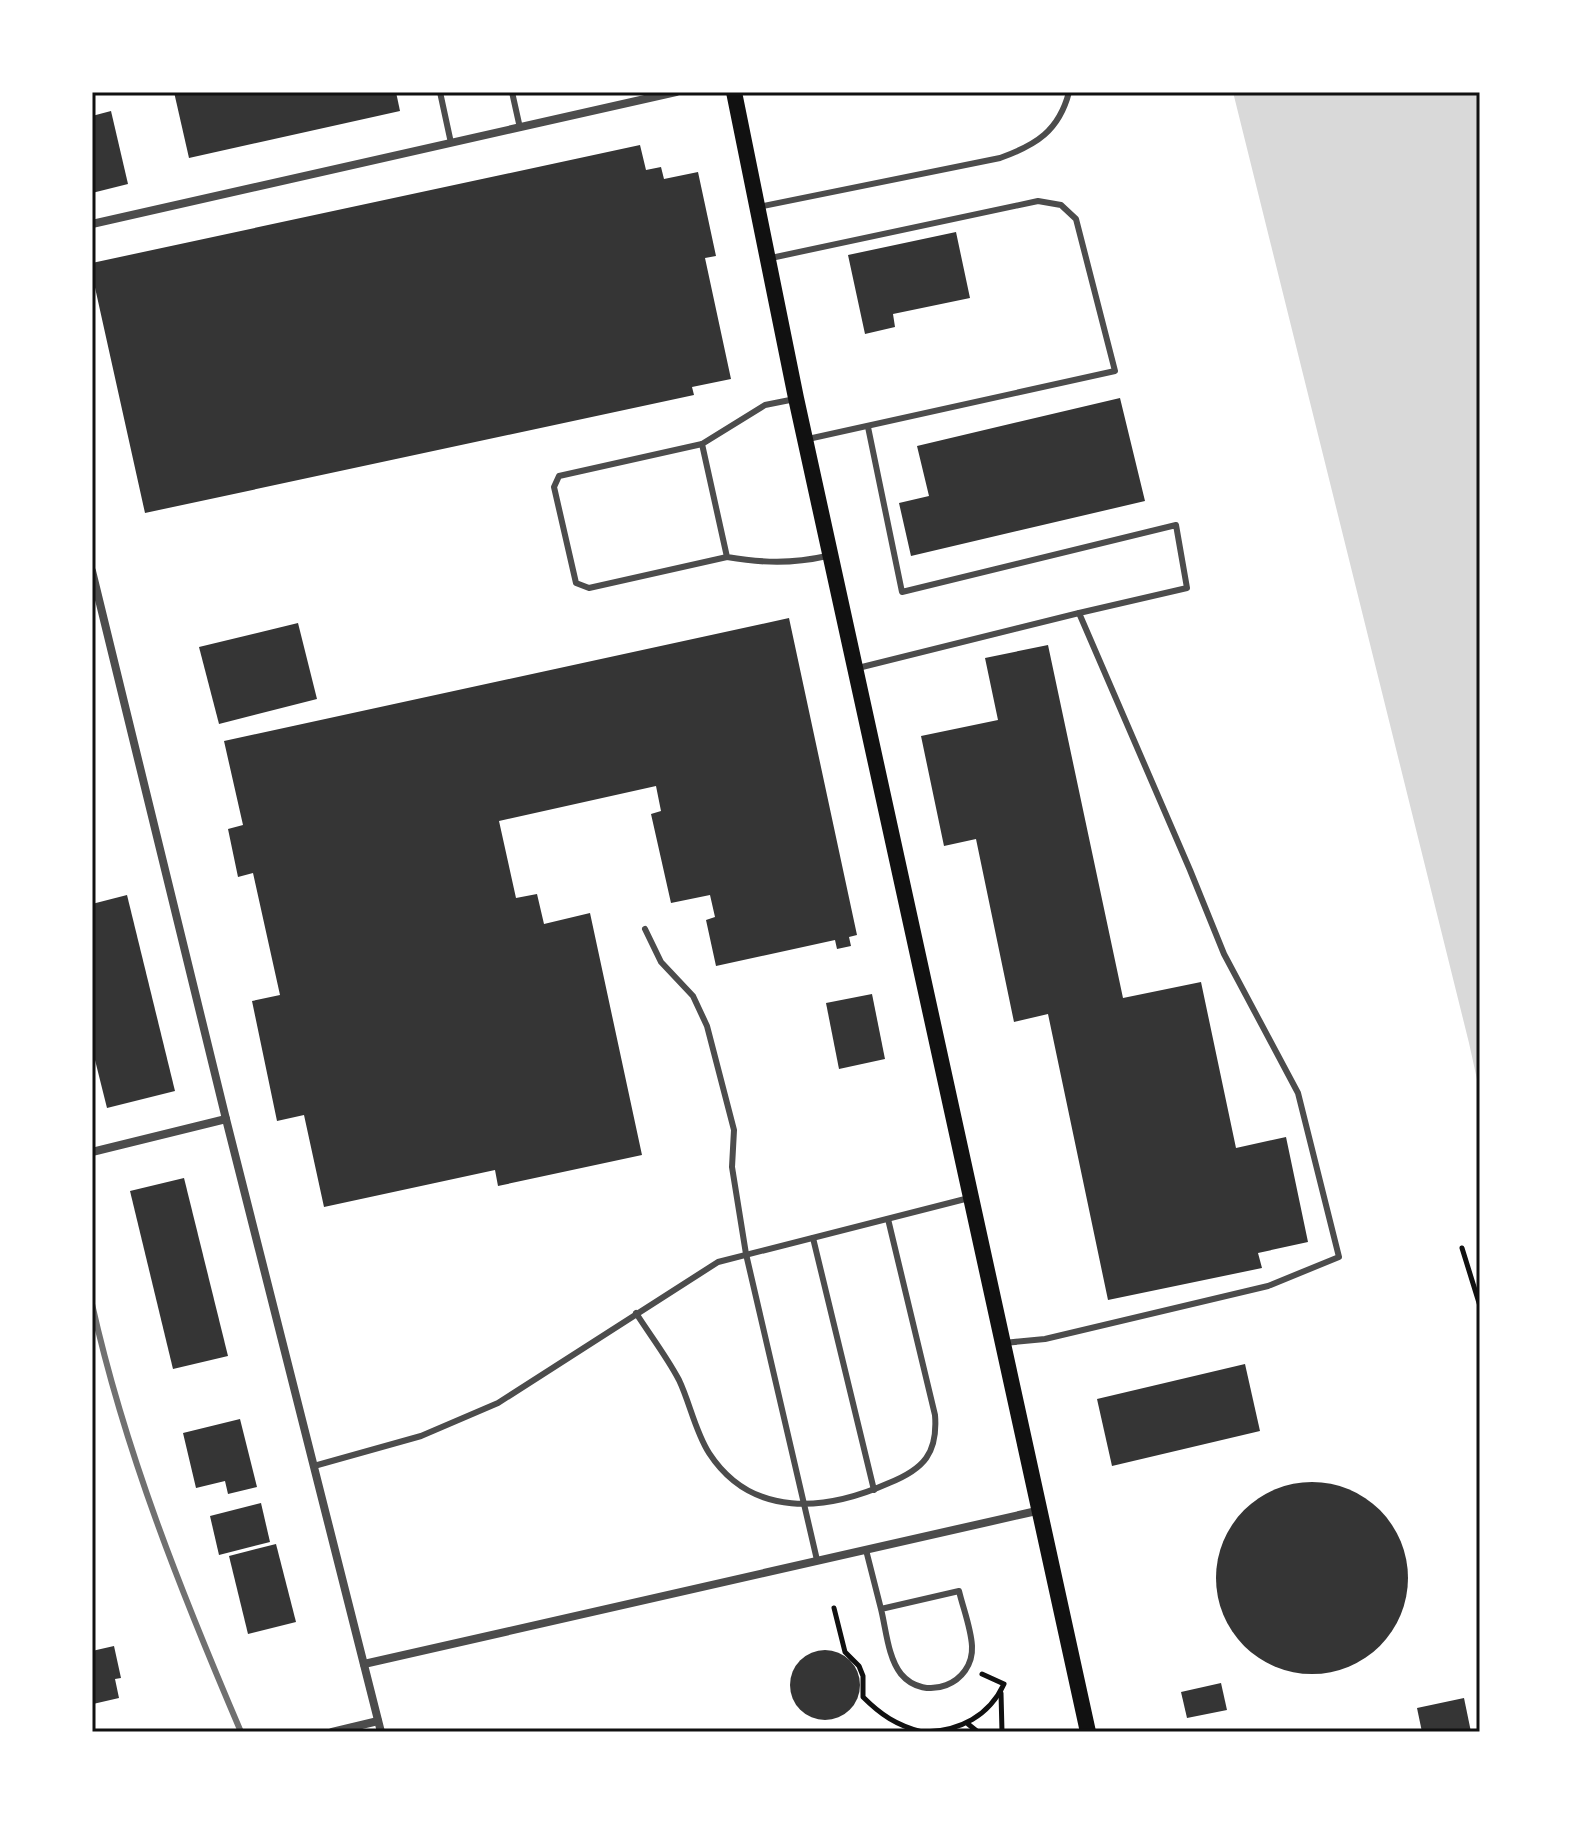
<svg xmlns="http://www.w3.org/2000/svg" width="1572" height="1824" font-family="'DM Sans',sans-serif">
  <style>
    .water { fill: #d9d9d9 }
    .building { fill: #353535 }
    .lines { fill: none; stroke-linecap: round; stroke-linejoin: round }
    .path { stroke: #111; stroke-width: 5 }
    .service { stroke: #4c4c4c; stroke-width: 6 }
    .minor { stroke: #4c4c4c; stroke-width: 8 }
    .secondary { stroke: #111; stroke-width: 16 }
    .rail { stroke: #707070; stroke-width: 6 }
    .neatline { fill: none; stroke: #111; stroke-width: 3 }
  </style>
  <rect width="100%" height="100%" fill="#fff"/>
  <!-- water -->
  <polygon class="water" points="1233,92 1480,92 1480,1093 1469,1043"/>
  <!-- building -->
  <g class="building">
    <polygon points="174,92 396,92 400,111 189,158"/>
    <polygon points="111,111 128,184 92,193 92,116"/>
    <polygon points="640,145 646,170 661,167 664,179 698,172 716,256 705,258 731,379 692,387 694,395 145,513 92,274 92,263"/>
    <polygon points="956,232 970,298 893,314 895,327 865,334 848,255"/>
    <polygon points="1120,398 1145,501 911,556 899,503 929,496 917,446"/>
    <polygon points="789,618 857,935 849,937 851,946 837,949 835,940 716,966 706,920 715,917 710,895 671,903 651,814 661,811 656,786 499,821 516,898 537,894 544,924 590,913 642,1155 498,1186 495,1170 324,1207 304,1115 277,1121 252,1001 280,995 253,873 238,877 228,829 243,825 224,741"/>
    <polygon points="298,623 317,699 219,724 199,647"/>
    <polygon points="1048,645 1123,998 1201,982 1236,1148 1286,1137 1308,1242 1258,1253 1262,1268 1108,1300 1048,1014 1014,1022 976,839 944,846 921,736 998,720 985,658"/>
    <polygon points="127,895 175,1091 107,1108 92,1048 92,904"/>
    <polygon points="872,994 885,1059 839,1069 826,1003"/>
    <polygon points="184,1178 228,1356 173,1369 130,1191"/>
    <polygon points="1245,1364 1260,1431 1112,1466 1097,1399"/>
    <polygon points="240,1419 257,1487 228,1494 225,1481 196,1488 183,1433"/>
    <circle cx="1312" cy="1578" r="96"/>
    <polygon points="261,1503 270,1542 219,1555 210,1516"/>
    <polygon points="276,1544 296,1622 248,1634 229,1556"/>
    <polygon points="114,1646 121,1678 115,1679 119,1698 93,1704 92,1651"/>
    <circle cx="825" cy="1685" r="35"/>
    <polygon points="1221,1683 1227,1710 1187,1718 1181,1692"/>
    <polygon points="1464,1698 1471,1732 1422,1732 1417,1708"/>
  </g>
  <g class="lines">
    <!-- path -->
    <g class="path">
      <polyline points="1462,1248 1480,1306"/>
      <path d="M 834,1608 L 845,1652 L 859,1666 L 863,1676 L 863,1697 C 881,1715 896,1725 922,1732"/>
      <polyline points="1001,1693 1002,1732"/>
      <polyline points="968,1724 978,1732"/>
      <path d="M 925,1732 C 960,1731 989,1716 1004,1684 L 982,1674"/>
    </g>
    <!-- service -->
    <g class="service">
      <polyline points="440,92 451,143"/>
      <polyline points="512,92 520,128"/>
      <path d="M 758,207 L 1000,158 C 1036,145 1059,131 1069,92"/>
      <polyline points="771,258 1038,201 1061,205 1076,219 1115,371 808,439"/>
      <path d="M 795,399 L 765,405 L 702,444 L 727,557 C 762,563 792,564 827,556"/>
      <polyline points="868,427 902,592 1176,525 1187,588 1079,613 1190,870 1224,954 1298,1093 1339,1257 1268,1286 1045,1339 1004,1343"/>
      <polyline points="702,444 559,476 554,487 576,583 589,588 727,557"/>
      <polyline points="858,668 1079,613"/>
      <polyline points="645,929 661,962 693,996 707,1026 734,1130 732,1167 746,1254 817,1560"/>
      <polyline points="813,1238 874,1490"/>
      <path d="M 636,1313 C 650,1335 667,1357 679,1380 C 690,1403 695,1431 709,1453 C 752,1519 826,1511 889,1483 C 924,1469 938,1453 935,1415 L 888,1219"/>
      <polyline points="314,1466 421,1436 498,1403 718,1262 969,1198"/>
      <path d="M 866,1550 L 881,1609 L 959,1591 C 963,1608 971,1628 972,1646 C 974,1684 925,1703 901,1674 C 888,1658 886,1629 881,1609"/>
    </g>
    <!-- minor -->
    <g class="minor">
      <polyline points="92,224 676,92"/>
      <polyline points="92,571 226,1119 381,1732"/>
      <polyline points="92,1152 226,1119"/>
      <polyline points="364,1664 1041,1510"/>
      <polyline points="332,1732 378,1721"/>
    </g>
    <!-- secondary -->
    <polyline class="secondary" points="734,92 796,398 1088,1732"/>
    <!-- rail -->
    <path class="rail" d="M 92,1304 C 125,1452 182,1594 241,1732"/>
  </g>
  <!-- border -->
  <rect width="1572" height="1824" fill="none" stroke="#ffffff" stroke-width="188"/>
  <rect x="94" y="94" width="1384" height="1636" class="neatline"/>
</svg>
